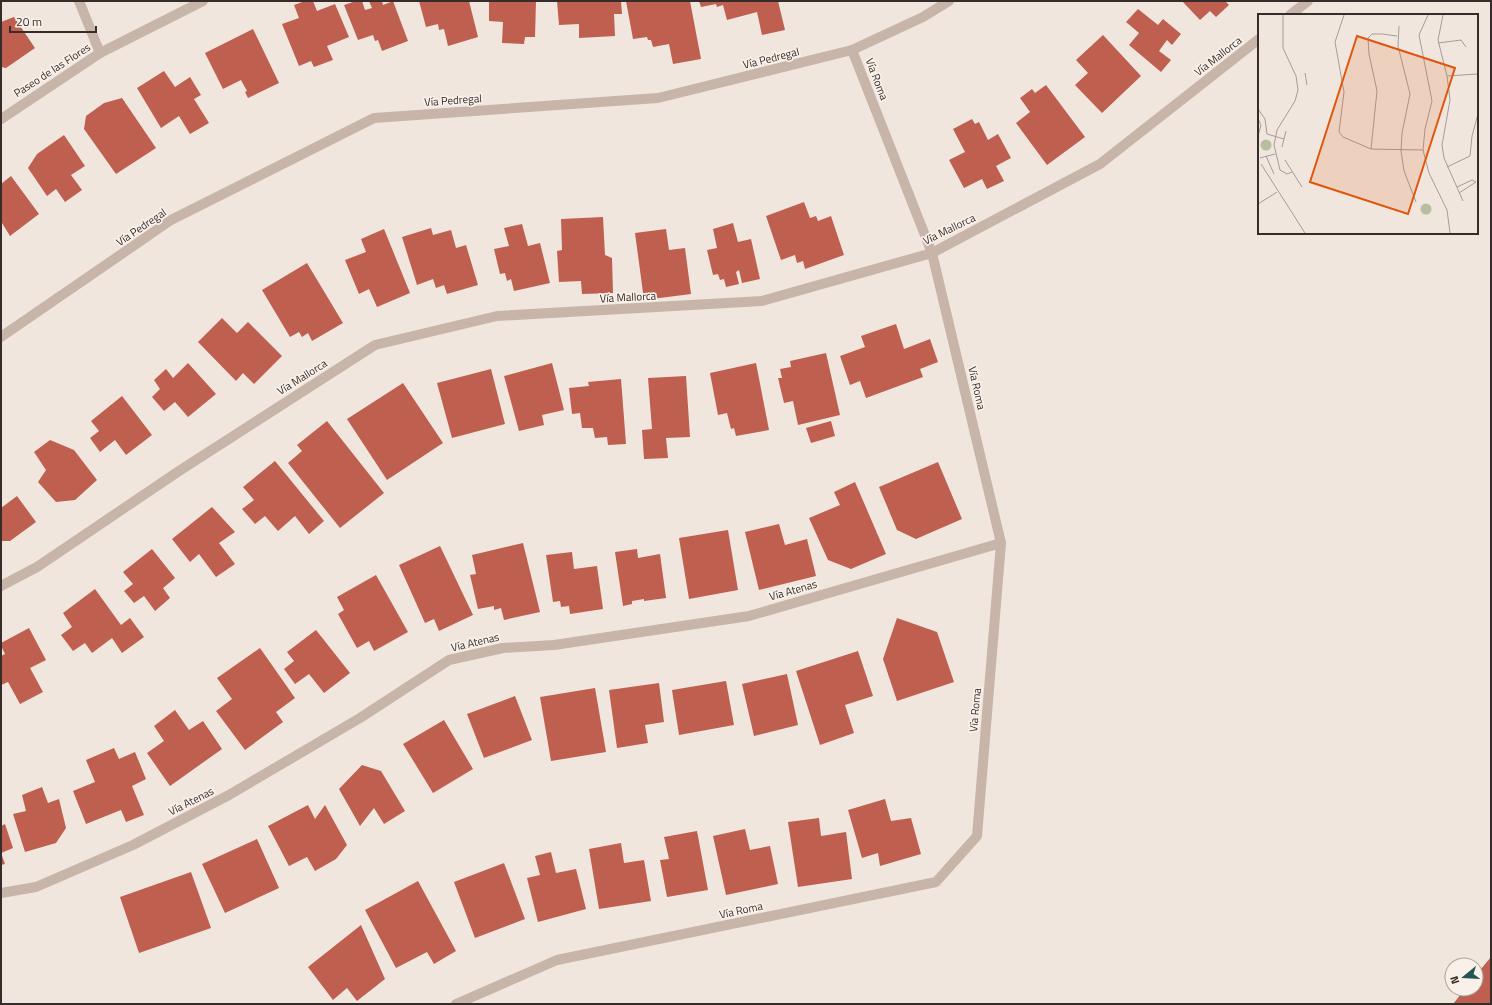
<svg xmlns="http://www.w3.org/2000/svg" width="1492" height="1005" font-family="'Titillium Web',sans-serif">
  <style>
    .building { fill: #be5f4f }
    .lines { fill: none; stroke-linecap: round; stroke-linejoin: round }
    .minor { stroke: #c8b5aa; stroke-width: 10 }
    .labels { text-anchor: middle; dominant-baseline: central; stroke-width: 3.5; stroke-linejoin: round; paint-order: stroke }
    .street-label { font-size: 11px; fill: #362c29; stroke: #f9f0ea }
    .inset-road { fill: none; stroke: #a69c96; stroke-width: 1 }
    .view { fill: #df570d; fill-opacity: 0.15; stroke: #df570d; stroke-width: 2 }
    .inset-edge { fill: none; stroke: #362c29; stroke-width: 2 }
  </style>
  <rect width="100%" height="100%" fill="#f1e6de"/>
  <!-- building -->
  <g class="building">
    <polygon points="305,1 313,1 317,11 335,4 349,37 327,46 333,60 314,67 311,61 299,66 282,24 299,18 294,5"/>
    <polygon points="356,1 362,1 365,10 372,8 369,1 382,1 383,5 393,1 408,41 382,51 378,40 375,41 373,35 358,40 344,5"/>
    <polygon points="419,1 469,1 478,37 448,46 444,29 439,30 438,24 426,27"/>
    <polygon points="489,1 536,1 535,37 525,37 524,44 502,43 503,22 489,21"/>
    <polygon points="557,1 621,1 622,14 614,14 615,36 579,38 579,24 559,25"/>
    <polygon points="626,1 690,1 701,59 673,64 669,44 653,47 651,40 648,40 647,37 633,39"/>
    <polygon points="699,1 778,1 785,30 762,35 757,12 727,20 723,5 717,7 716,4 701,7"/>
    <polygon points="1182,1 1225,1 1229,5 1216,17 1210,11 1200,20"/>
    <polygon points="1138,9 1158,25 1163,19 1181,34 1172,45 1167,40 1159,51 1171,60 1161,72 1129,45 1139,33 1126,22"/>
    <polygon points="14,17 35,48 6,68 1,67 1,22"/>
    <polygon points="253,29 279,83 248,98 245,92 247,91 241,80 223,89 205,53"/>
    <polygon points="1103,35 1141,76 1102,113 1075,85 1088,73 1076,60"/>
    <polygon points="164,71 175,87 190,77 201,95 194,99 209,123 190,134 179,116 161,128 137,88"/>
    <polygon points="1046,85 1085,137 1047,165 1016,123 1030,112 1020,98 1032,89 1035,93"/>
    <polygon points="122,98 156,148 116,174 84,129 86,116 104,103"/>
    <polygon points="972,119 975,124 979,122 988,140 998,134 1011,158 996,166 1004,181 987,189 982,179 964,188 949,160 965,152 953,129"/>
    <polygon points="64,135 85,166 71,175 82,190 65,202 56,189 47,196 28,168 37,154"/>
    <polygon points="11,176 39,214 10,236 2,223 1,223 1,184"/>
    <polygon points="804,202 810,218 816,216 818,221 831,216 844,255 805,269 803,261 797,263 795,255 781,260 766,216"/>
    <polygon points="603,217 605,255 612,258 613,293 582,294 581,281 559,282 557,251 562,250 561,219"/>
    <polygon points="733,223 738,242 751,239 760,279 742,283 739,270 736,272 739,284 726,287 724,279 720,280 718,274 713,275 707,250 717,248 713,229"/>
    <polygon points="522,224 528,246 540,243 550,283 514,291 511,279 507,281 505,273 500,274 494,249 509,246 504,228"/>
    <polygon points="431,228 433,235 451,230 456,248 466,245 478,285 447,294 444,285 436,288 433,279 417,285 402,237"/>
    <polygon points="384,229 410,293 377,307 369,289 359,294 345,260 366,252 361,239"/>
    <polygon points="666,229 669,250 685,248 691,294 644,300 635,233"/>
    <polygon points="307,263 343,323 312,341 308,333 302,337 299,332 290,337 262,290"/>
    <polygon points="222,318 237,333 248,322 282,356 254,384 243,373 236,381 198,342"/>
    <polygon points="896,324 904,349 930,339 938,362 920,369 923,377 866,398 860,381 850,385 840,356 865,347 861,336"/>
    <polygon points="826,353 840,415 798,425 793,401 784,403 778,378 782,378 780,369 791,367 790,361"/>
    <polygon points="188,363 216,394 188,417 175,402 164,411 152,397 160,389 154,380 166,369 173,378"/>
    <polygon points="552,363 564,410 542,415 544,425 519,431 504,376"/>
    <polygon points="756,363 769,430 736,436 734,428 731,429 727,413 718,415 710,373"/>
    <polygon points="491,369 505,424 452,438 437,383"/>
    <polygon points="686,376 690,437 666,438 668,458 644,459 642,430 652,429 648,378"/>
    <polygon points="621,379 626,444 608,445 607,437 595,438 593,428 582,428 580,413 572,414 569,388 589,386 588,382"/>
    <polygon points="403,383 443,443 387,480 347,419"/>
    <polygon points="122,396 152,435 126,455 115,440 100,452 90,438 99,431 91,421"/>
    <polygon points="327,421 384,493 340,528 288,463 302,451 297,445"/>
    <polygon points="831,421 835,436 811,443 806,428"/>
    <polygon points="50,440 74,450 97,480 75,500 56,502 38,482 46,470 34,452"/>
    <polygon points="275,461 324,521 309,534 295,516 278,531 265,516 255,524 242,509 254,500 243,487"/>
    <polygon points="938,462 962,519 916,539 897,530 879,487"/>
    <polygon points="855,482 886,554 851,569 828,560 809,518 840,505 834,492"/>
    <polygon points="17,496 36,522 10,541 1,541 1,508"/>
    <polygon points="212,507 235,532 219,543 235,564 216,577 199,554 190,562 172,539"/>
    <polygon points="779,524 785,545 807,539 816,576 759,590 745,532"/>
    <polygon points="728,530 738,590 689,599 679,538"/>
    <polygon points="523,543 540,612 504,620 501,608 494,610 494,606 478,609 470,575 476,574 472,555"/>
    <polygon points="440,546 473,615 439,631 434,619 425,623 399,565"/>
    <polygon points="152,549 175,578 163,588 170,598 155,611 144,596 134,603 124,591 133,584 123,572"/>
    <polygon points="637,549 638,558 660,554 666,598 644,601 644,599 632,601 632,604 623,606 615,552"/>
    <polygon points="572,552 574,569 597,566 603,609 570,614 569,606 561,607 560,601 553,602 546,555"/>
    <polygon points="376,575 408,632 374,651 369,641 357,648 338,614 344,610 337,597"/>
    <polygon points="95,589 121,625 130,618 144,637 122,653 112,638 92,653 85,643 73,651 61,635 72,627 63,613"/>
    <polygon points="897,618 937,632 954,682 897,701 883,659"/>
    <polygon points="29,628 46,660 30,668 43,692 20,704 8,682 1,685 1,656 5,654 1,646 1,643"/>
    <polygon points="316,630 350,673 324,693 309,674 295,684 284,669 294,661 287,652"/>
    <polygon points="260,648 295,698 276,712 283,722 245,750 216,711 232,699 217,678"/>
    <polygon points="858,651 873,696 845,705 854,733 820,745 796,671"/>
    <polygon points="787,674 798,725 754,736 742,684"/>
    <polygon points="726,681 734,725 679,735 672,690"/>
    <polygon points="659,683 664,722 645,725 648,743 617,748 609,690"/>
    <polygon points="595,688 606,752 551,761 540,697"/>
    <polygon points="515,696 532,740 484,758 467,714"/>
    <polygon points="175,710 189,730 203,721 222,749 170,786 147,753 164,741 154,726"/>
    <polygon points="444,720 473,769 433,793 403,744"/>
    <polygon points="114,748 119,759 135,752 146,779 132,786 144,815 126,822 121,810 86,824 73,791 95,782 86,760"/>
    <polygon points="362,765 381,771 405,811 384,824 374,808 360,826 339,789"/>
    <polygon points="42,787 48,803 59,799 66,828 56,843 25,852 13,814 26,811 22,795"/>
    <polygon points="885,799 891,821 911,818 921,854 880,866 878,853 862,858 848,810"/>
    <polygon points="308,805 315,819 325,805 347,845 336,859 315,871 307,857 289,866 268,826"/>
    <polygon points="819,818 821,836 846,832 852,879 798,887 788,822"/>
    <polygon points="5,824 13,848 1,853 5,864 1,865 1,826"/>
    <polygon points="745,829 750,850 770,846 778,884 726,895 713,836"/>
    <polygon points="697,831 708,890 667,897 660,860 669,859 664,837"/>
    <polygon points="257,839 279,888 225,913 202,864"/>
    <polygon points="621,843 624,863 644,860 651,901 599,909 589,849"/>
    <polygon points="551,852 556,873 576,869 586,909 538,922 527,878 540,875 535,856"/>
    <polygon points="504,863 525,919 475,938 454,882"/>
    <polygon points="191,872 211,928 139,953 120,897"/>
    <polygon points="418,881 456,951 434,964 427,952 396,968 365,910"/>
    <polygon points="361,925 385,979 357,1001 347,988 333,1000 308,967"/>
    <polygon points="1491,957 1491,1004 1453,1004 1465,989 1476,989 1476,975"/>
  </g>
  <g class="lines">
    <!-- minor -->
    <g class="minor">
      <polyline points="79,1 100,53"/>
      <polyline points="1290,15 1308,1"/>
      <polyline points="1,119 100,53 203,1"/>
      <polyline points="1,337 171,220 374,118 658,98 852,50 923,17 949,1"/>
      <polyline points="1,586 37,567 179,471 375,345 497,316 762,301 932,253 1100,164 1259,39"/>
      <polyline points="1,893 36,887 133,845 229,795 360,718 449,660 503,648 554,645 749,616 1001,543"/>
      <polyline points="456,1004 557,960 936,882 977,836 1001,543 932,253 852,50"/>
    </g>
  </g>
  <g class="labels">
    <!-- street labels -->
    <g class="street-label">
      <text transform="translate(1218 56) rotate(-38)">Vía Mallorca</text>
      <text transform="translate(771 58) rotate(-14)">Vía Pedregal</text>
      <text transform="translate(52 70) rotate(-33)">Paseo de las Flores</text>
      <text transform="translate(877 79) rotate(69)">Vía Roma</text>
      <text transform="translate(453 100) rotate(-4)">Vía Pedregal</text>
      <text transform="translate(141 227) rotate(-34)">Vía Pedregal</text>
      <text transform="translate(949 229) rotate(-26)">Vía Mallorca</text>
      <text transform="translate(628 297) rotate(-3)">Vía Mallorca</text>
      <text transform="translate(302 377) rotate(-32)">Vía Mallorca</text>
      <text transform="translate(977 388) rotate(77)">Vía Roma</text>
      <text transform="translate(793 590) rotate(-16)">Vía Atenas</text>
      <text transform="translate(475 642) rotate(-13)">Vía Atenas</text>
      <text transform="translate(975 710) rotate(-85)">Vía Roma</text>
      <text transform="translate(191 801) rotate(-27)">Vía Atenas</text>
      <text transform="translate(741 910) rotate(-12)">Vía Roma</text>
    </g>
  </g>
  <!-- overview -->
  <g transform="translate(1258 14)">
    <rect width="220" height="220" fill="#f1e6de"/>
    <path d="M2.5 131a5.5 5.5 0 1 1 11 0a5.5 5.5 0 1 1-11 0ZM162.5 195a5.5 5.5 0 1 1 11 0a5.5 5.5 0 1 1-11 0Z" fill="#b7bf9f"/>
    <path class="inset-road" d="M 25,1 L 25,34 L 38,62 L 40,76 L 37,87 L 19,116 L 16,131 L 22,156 L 29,160 L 34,158M 86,1 L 77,28 L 86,78 L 81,118 L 85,123 L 113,135 L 165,136M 170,1 L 161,21 L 174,87 L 167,115 L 165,136 L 171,159 L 189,196 L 192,219M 185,1 L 180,26 L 189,62 L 192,86 L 184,131 L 186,144 L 205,187M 141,12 L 140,32 L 152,80 L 144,119 L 143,137 L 146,157 L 158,188M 180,29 L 203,26 L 208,33M 47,59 L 49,71M 189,62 L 220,60M 0,95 L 7,105 L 9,120 L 26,125M 0,105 L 3,111 L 0,122M 24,133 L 28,117M 113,135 L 119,77 L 111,40 L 110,24 L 114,20 L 124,20 L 139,22M 8,142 L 16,160M 2,144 L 17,140M 27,146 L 44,173M 3,150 L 47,219M 189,153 L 212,142 L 214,122 L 220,100M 199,173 L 214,166 L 218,168 L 201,179M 0,190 L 19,178"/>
    <path class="view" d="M 99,22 L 197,54 L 150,200 L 52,168 Z"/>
    <rect width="220" height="220" class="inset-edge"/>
  </g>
  <!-- border -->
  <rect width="1492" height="1005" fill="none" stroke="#362c29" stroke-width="4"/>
  <!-- north arrow -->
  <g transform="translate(1464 977) rotate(252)"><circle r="19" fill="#f9f0ea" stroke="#aba29d"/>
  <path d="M0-3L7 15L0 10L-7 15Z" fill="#225553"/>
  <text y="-6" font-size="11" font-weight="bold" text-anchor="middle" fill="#362c29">N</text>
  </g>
  <!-- scale -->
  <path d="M10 26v6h86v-6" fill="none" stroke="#362c29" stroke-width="2"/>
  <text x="16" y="26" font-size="12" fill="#362c29" stroke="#f9f0ea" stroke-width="3" paint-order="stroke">20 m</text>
</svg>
